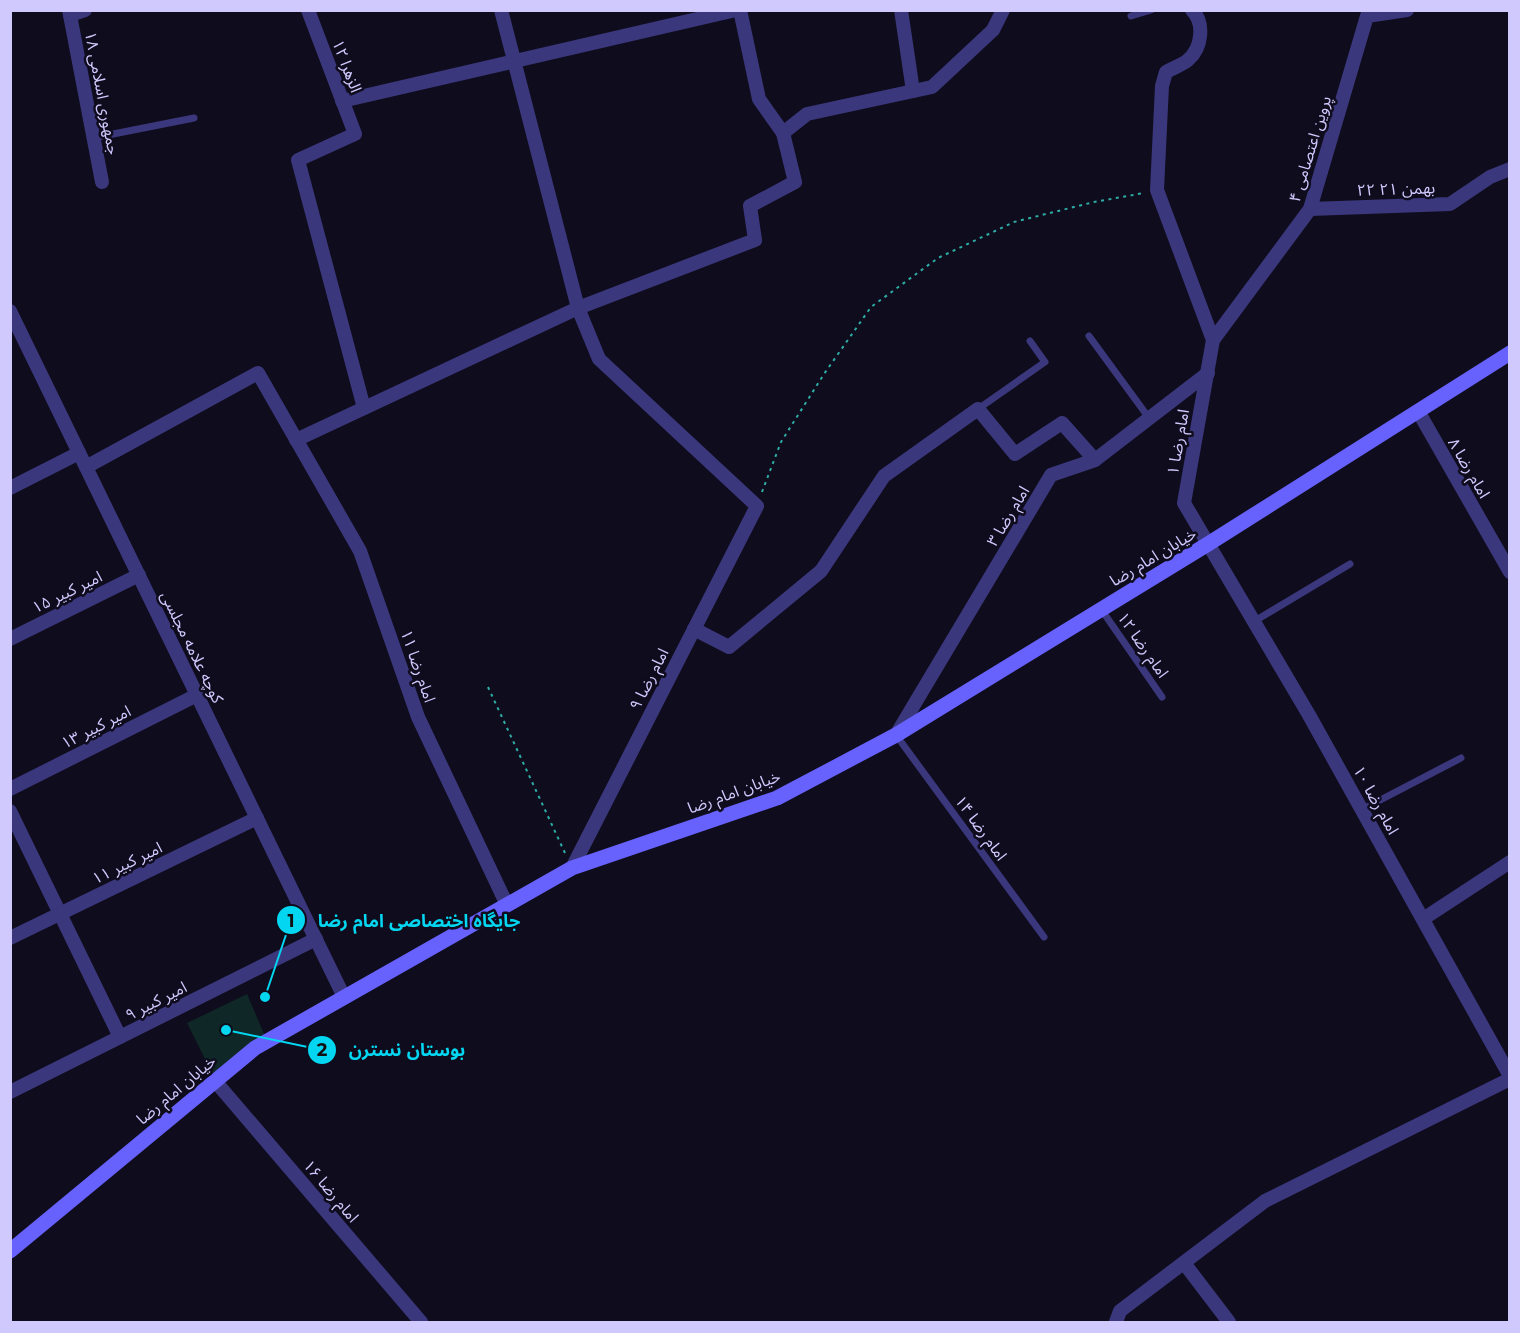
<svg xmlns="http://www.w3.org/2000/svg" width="1520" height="1333" font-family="Montserrat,'Noto Sans Arabic',sans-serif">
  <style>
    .green { fill: #0f2727 }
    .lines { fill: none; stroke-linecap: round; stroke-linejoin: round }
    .path { stroke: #2eada7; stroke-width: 2; stroke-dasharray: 3 4.5; stroke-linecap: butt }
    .lane { stroke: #3b377c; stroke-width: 7 }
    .street { stroke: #3b377c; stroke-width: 14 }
    .secondary { stroke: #6762fd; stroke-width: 15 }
    .labels { text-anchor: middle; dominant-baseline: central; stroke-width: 5; stroke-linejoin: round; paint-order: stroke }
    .street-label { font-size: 16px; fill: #d0c9fe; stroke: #0f0c1d }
    .leader { fill: none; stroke: #03d6f0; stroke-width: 2 }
    .callout-dot { fill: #03d6f0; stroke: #0f0c1d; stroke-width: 2 }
    .mark-label { font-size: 18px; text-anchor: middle; font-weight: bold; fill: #111 }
    .callout-label { font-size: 18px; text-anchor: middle; font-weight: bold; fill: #03d6f0; stroke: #0f0c1d; stroke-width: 5; stroke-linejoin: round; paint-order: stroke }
  </style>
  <rect width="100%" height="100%" fill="#0f0c1d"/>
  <!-- green -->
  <polygon class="green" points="247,994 265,1036 213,1075 187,1023"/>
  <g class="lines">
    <!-- path -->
    <g class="path">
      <polyline points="762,492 781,442 824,374 871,307 938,258 1014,222 1094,202 1144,193"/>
      <polyline points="488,687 565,853"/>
    </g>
    <!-- lane -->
    <g class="lane">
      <polyline points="1131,16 1151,10"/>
      <polyline points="93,138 194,118"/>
      <polyline points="1089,336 1149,418"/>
      <polyline points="978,409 1045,362 1030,341"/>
      <polyline points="1101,609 1162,697"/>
      <polyline points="1253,622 1350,564"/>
      <polyline points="896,735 1044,937"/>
      <polyline points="1363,809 1461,758"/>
    </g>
    <!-- street -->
    <g class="street">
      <polyline points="69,10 102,182"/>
      <polyline points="308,10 355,134 298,160 364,408"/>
      <polyline points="501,10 578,308 599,359 757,506 572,868"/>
      <polyline points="901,10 913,91"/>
      <path d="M 1192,10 C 1205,23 1202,48 1188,60 C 1182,65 1173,68 1166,72 L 1162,86 L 1157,190 L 1213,340"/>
      <polyline points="1407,10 1367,16 1310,209 1213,340 1184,503 1309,715 1510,1076"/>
      <polyline points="70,15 85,10"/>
      <polyline points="342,101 736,10"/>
      <polyline points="783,133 807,114 932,87 993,30 1003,10"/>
      <polyline points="1310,209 1450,204 1490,177 1510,169"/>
      <polyline points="10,311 344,997"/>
      <polyline points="1418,411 1510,572"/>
      <polyline points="296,440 578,308 755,240 750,206 795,182 783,133 759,99 740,10"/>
      <polyline points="86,467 258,373 360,551 418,717 507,905"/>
      <polyline points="10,488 79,453"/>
      <polyline points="694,629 729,647 821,571 884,476 978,409 1015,454 1062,423 1095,460"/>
      <polyline points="10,639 139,575"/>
      <polyline points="896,735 1051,475 1095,460 1208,373"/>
      <polyline points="10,789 197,695"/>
      <polyline points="10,811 120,1037"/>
      <polyline points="1423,919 1510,862"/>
      <polyline points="10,938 257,818"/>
      <polyline points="215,1081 421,1322"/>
      <polyline points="10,1092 316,939"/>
      <polyline points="1184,1263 1229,1322"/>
      <polyline points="1116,1322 1120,1311 1265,1201 1510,1079"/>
    </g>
    <!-- secondary -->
    <polyline class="secondary" points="10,1251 255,1048 572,868 777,798 896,735 1208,544 1510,353"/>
  </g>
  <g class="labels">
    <!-- street labels -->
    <g class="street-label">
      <text transform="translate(347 66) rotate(69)">الزهرا ۱۲</text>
      <text transform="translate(102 93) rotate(79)">جمهوری اسلامی ۱۸</text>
      <text transform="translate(1310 149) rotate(-73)">پروین اعتصامی ۴</text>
      <text transform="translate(1396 189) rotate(-2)">۲۲ بهمن ۲۱</text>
      <text transform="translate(1178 442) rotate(-80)">امام رضا ۱</text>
      <text transform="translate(1469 468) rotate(60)">امام رضا ۸</text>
      <text transform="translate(1008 516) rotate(-59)">امام رضا ۳</text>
      <text transform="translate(1153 557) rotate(-31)">خیابان امام رضا</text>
      <text transform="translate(67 592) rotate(-26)">امیر کبیر ۱۵</text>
      <text transform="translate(1143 645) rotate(55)">امام رضا ۱۲</text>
      <text transform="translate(192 647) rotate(64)">کوچه علامه مجلسی</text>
      <text transform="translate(418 666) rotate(71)">امام رضا ۱۱</text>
      <text transform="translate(649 679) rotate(-63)">امام رضا ۹</text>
      <text transform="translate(96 727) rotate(-27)">امیر کبیر ۱۳</text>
      <text transform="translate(734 792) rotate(-20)">خیابان امام رضا</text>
      <text transform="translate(1376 800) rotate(61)">امام رضا ۱۰</text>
      <text transform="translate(981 828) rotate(54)">امام رضا ۱۴</text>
      <text transform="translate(127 863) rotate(-26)">امیر کبیر ۱۱</text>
      <text transform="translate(156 1001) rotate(-27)">امیر کبیر ۹</text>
      <text transform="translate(176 1090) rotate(-40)">خیابان امام رضا</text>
      <text transform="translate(331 1191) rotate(50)">امام رضا ۱۶</text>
    </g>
  </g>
  <!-- callouts -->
  <path class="leader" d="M265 997L291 920M226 1030L322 1050"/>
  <g class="callout-dot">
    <circle cx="265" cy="997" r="6"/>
    <circle cx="226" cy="1030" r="6"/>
    <circle cx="291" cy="920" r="15"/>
    <circle cx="322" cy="1050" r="15"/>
  </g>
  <g class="mark-label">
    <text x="291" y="927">1</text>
    <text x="322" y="1056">2</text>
  </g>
  <g class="callout-label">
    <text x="419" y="927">جایگاه اختصاصی امام رضا</text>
    <text x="407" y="1056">بوستان نسترن</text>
  </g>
  <!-- border -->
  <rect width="1520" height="1333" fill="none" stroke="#d0c9fe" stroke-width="24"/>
</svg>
